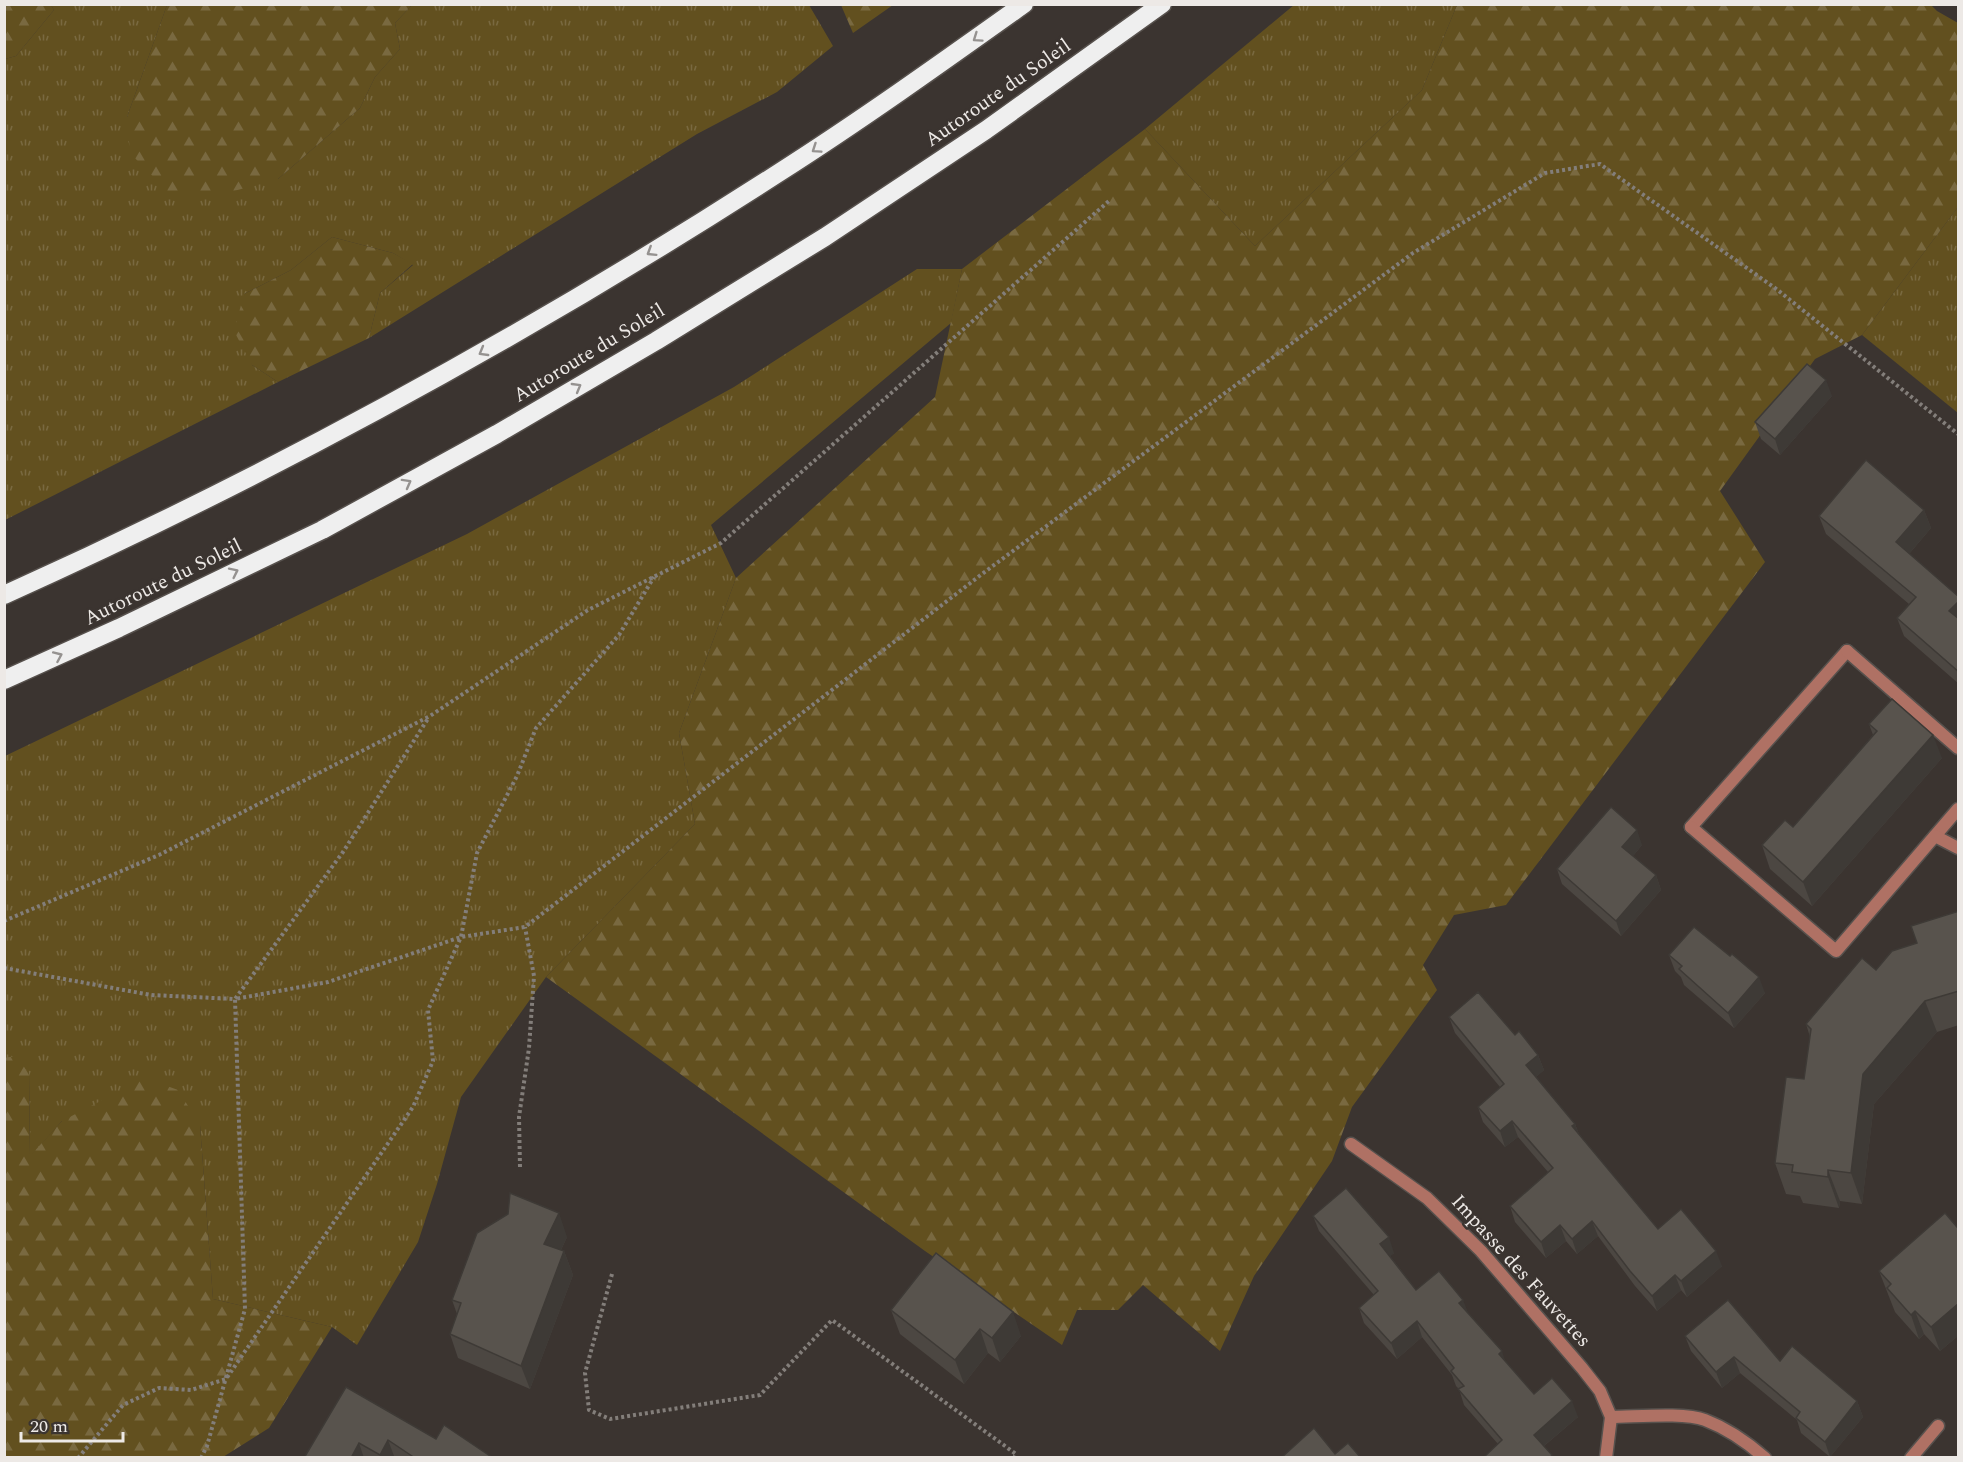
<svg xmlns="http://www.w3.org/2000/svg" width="1963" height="1462" font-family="Spectral,serif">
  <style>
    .grass { fill: url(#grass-tufts) }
    .forest { fill: url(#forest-firs) }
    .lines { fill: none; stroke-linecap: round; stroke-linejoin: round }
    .lane-casing { stroke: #57514d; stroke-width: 15 }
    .street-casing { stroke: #57514d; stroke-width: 15 }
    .highway-casing { stroke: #57514d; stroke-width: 21 }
    .path { stroke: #837e7a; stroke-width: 4; stroke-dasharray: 3 3; stroke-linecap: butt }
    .lane { stroke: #af7164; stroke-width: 12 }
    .street { stroke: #af7164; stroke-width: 12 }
    .highway { stroke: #efefef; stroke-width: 18 }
    .wall { fill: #4c4742 }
    .shaded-wall { fill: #3e3a36 }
    .building { fill: #58534d; stroke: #3e3a36; stroke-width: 1.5 }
    .oneway { stroke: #959290 }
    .labels { text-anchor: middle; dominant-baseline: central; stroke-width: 5; stroke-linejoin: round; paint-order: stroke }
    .street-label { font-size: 20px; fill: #ede9e6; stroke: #3b3430 }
  </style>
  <defs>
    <pattern id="grass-tufts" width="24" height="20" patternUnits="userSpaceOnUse" patternTransform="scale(1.5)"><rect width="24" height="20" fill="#62501f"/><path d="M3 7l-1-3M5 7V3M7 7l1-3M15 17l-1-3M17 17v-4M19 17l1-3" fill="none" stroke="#796940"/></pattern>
    <pattern id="forest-firs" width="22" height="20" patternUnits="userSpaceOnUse" patternTransform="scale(1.5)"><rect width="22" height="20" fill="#62501f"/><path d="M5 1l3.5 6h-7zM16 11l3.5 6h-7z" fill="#796940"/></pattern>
  </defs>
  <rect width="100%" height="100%" fill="#3b3430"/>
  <!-- grass -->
  <g class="grass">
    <polygon points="51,5 167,5 127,117 278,179 360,108 375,77 400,49 395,23 412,5 809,5 833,46 777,92 697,134 369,338 380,293 413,265 393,253 332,237 291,270 244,294 252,365 278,382 5,520 5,59 16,56 54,10"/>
    <polygon points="1294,5 1457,5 1422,90 1255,246 1145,129"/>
    <polygon points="1958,207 1958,413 1862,335"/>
    <polygon points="917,269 962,269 951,323 711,525 736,578 679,733 695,824 546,977 461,1097 437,1184 418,1242 357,1345 332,1327 213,1299 200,1125 62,1121 30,1157 29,1073 5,1058 5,756 467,534 734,387"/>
  </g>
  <!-- forest -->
  <g class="forest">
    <polygon points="5,4 51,5 54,10 16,56 5,59"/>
    <polygon points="1930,4 1937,11 1958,23 1958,207 1862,335 1815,359 1720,491 1765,562 1506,905 1454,915 1423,965 1437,990 1352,1107 1332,1161 1254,1276 1220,1351 1143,1285 1118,1310 1077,1310 1062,1345 925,1251 546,977 695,824 679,733 736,578 935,397 962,269 1145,129 1255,246 1422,90 1457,5"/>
    <polygon points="167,5 167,4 412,5 395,23 400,49 375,77 360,108 278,179 208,198 170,194 130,153 127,117"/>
    <polygon points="841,5 893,5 853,33"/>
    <polygon points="332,237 393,253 413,264 380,293 369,338 278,382 252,365 234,331 244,294 291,270"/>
    <polygon points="16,1056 29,1073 30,1156 62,1121 145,1078 178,1090 200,1125 213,1299 332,1327 269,1428 223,1457 5,1457 4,1058"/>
  </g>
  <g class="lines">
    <defs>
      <polyline id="lane" points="1691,827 1847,651"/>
      <g id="street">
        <polyline points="1847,651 1958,748"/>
        <polyline points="1691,827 1836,951 1958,809"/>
        <polyline points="1935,836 1958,848"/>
        <polyline points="1351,1144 1427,1198 1481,1251 1582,1368 1600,1391 1611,1417 1606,1458"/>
        <path d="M 1611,1417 C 1635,1417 1684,1412 1705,1420 C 1726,1428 1748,1443 1765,1458"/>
        <polyline points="1911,1458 1938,1426"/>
      </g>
      <g id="highway">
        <path d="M 4,595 C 273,474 532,332 780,172 C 863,119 944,61 1024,4"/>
        <polyline points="4,680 119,628 322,530 497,434 656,341 825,237 986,130 1162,4"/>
      </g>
    </defs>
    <!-- lane casing -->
    <use href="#lane" class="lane-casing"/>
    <!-- street casing -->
    <use href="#street" class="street-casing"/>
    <!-- highway casing -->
    <use href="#highway" class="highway-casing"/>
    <!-- path -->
    <g class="path">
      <polyline points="4,921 159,855 430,716 588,610 721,543 1110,200"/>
      <polyline points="4,968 151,995 235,999 343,852 429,717"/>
      <polyline points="520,1167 519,1117 529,1048 534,976 525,927"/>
      <polyline points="612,1274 585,1373 589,1410 610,1419 760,1395 832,1320 1016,1454 1014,1458"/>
      <polyline points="78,1458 123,1405 159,1388 191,1390 226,1379 413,1107 433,1061 428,1010 461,937 477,853 517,776 536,728 619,635 654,577"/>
      <polyline points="201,1458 207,1446 245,1309 235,999 328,982 461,937 525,927 982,574 1413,253 1545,173 1600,164 1775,288 1958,434"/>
    </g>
    <!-- lane -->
    <use href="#lane" class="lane"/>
    <!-- street -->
    <use href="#street" class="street"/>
    <!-- highway -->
    <use href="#highway" class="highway"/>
  </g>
  <!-- wall -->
  <g class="wall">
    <polygon points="1832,396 1780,455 1761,439 1755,422"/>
    <polygon points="1924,510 1931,528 1909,554 1959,597 1959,684 1904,636 1897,618 1909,604 1826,534 1819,516"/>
    <polygon points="1869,724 1942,758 1812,906 1770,869 1762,845 1793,827 1873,735"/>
    <polygon points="1642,845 1633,856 1656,875 1661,890 1621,936 1562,884 1557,869"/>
    <polygon points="1959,911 1959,1025 1937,1032 1874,1104 1862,1204 1840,1201 1839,1208 1803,1203 1800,1196 1786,1194 1775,1163 1804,1079 1810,1037 1806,1024 1876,970 1917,943"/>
    <polygon points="1669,955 1730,956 1765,993 1734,1028 1684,985 1681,977 1675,971"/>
    <polygon points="1449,1017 1515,1035 1538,1055 1544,1070 1536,1077 1575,1124 1579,1134 1658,1229 1722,1266 1687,1297 1681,1290 1657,1311 1635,1286 1598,1236 1577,1254 1566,1241 1546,1258 1515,1222 1510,1206 1548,1172 1518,1137 1505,1147 1483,1122 1478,1107 1500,1087 1455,1033"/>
    <polygon points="1313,1216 1394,1253 1390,1256 1416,1290 1469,1314 1505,1362 1534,1394 1578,1417 1544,1446 1498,1444 1464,1405 1459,1389 1456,1386 1452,1375 1422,1337 1397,1359 1364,1323 1359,1308 1374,1295 1319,1231"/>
    <polygon points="1959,1226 1959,1335 1940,1351 1924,1334 1919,1339 1895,1312 1879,1271"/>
    <polygon points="567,1237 561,1250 564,1251 573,1275 530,1389 458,1358 450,1334 457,1314 452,1300"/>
    <polygon points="891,1310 1021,1336 1000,1362 988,1353 964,1384 900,1334"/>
    <polygon points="1685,1336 1780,1361 1857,1401 1863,1417 1830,1457 1801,1433 1797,1420 1740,1373 1722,1388 1691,1351"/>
    <polygon points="346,1387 436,1439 493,1458 396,1458 394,1456 393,1458 304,1458"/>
  </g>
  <!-- shaded-wall -->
  <g class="shaded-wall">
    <polygon points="1826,380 1832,396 1780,455 1775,439"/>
    <polygon points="1924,510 1931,528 1903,561 1896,542"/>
    <polygon points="1959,601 1959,627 1949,611"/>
    <polygon points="1933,735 1942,758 1812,906 1803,882"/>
    <polygon points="1637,830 1642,845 1628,862 1622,847"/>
    <polygon points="1656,875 1661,890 1621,936 1616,921"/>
    <polygon points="1759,977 1765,993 1734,1028 1728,1013"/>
    <polygon points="1925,1001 1937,1032 1874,1104 1862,1204 1851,1173 1863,1074"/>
    <polygon points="1538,1055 1544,1070 1532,1081 1526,1065"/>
    <polygon points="1512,1121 1518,1137 1505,1147 1500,1131"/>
    <polygon points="1575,1124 1581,1139 1572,1126"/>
    <polygon points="1828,1170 1840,1201 1839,1208 1828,1177"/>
    <polygon points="559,1213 567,1237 553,1267 544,1244"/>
    <polygon points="1592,1221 1598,1236 1577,1254 1572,1239"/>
    <polygon points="1560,1225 1566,1241 1546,1258 1541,1242"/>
    <polygon points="1389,1237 1394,1253 1386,1260 1380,1244"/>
    <polygon points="564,1251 573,1275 530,1389 521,1366"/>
    <polygon points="1716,1251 1722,1266 1687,1297 1681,1281"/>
    <polygon points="1675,1275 1681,1290 1657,1311 1652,1296"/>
    <polygon points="1463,1300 1469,1315 1459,1303"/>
    <polygon points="1959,1303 1959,1335 1940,1351 1931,1327"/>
    <polygon points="1915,1311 1924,1334 1919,1339 1911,1315"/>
    <polygon points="1013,1312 1021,1336 1000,1362 992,1338"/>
    <polygon points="1417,1321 1422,1337 1397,1359 1391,1343"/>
    <polygon points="980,1329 988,1353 964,1384 955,1360"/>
    <polygon points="1502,1351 1507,1367 1499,1354"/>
    <polygon points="1734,1357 1740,1373 1722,1388 1716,1372"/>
    <polygon points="1572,1401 1578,1417 1539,1450 1534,1435"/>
    <polygon points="1857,1401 1863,1417 1830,1457 1825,1442"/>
    <polygon points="388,1440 394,1456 393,1458 381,1458 380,1455"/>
    <polygon points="359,1443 364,1458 351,1458"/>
  </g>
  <!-- building -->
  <g class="building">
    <polygon points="1807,364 1826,380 1775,439 1755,422"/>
    <polygon points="1866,460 1924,510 1896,542 1959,597 1959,601 1949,611 1959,619 1959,672 1897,618 1916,597 1819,516"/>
    <polygon points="1892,699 1933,735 1803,882 1762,845 1785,820 1793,827 1877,731 1869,724"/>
    <polygon points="1611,807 1637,830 1622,847 1656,875 1616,921 1557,869"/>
    <polygon points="1959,911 1959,991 1925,1001 1863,1074 1851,1173 1828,1170 1828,1177 1792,1172 1793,1165 1775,1163 1786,1077 1804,1079 1811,1029 1806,1024 1862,958 1876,970 1892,951 1917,943 1911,926"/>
    <polygon points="1694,927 1730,956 1732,954 1759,977 1728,1013 1679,969 1682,966 1669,955"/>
    <polygon points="1478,992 1515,1035 1519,1031 1538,1055 1526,1065 1575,1124 1572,1126 1658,1229 1681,1209 1716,1251 1681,1281 1675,1275 1652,1296 1630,1271 1592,1221 1572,1239 1560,1225 1541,1242 1510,1206 1553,1168 1512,1121 1500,1131 1478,1107 1504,1084 1449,1017"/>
    <polygon points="1346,1188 1389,1237 1380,1244 1416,1290 1439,1271 1463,1300 1459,1303 1502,1351 1499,1354 1534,1394 1552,1378 1572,1401 1534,1435 1552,1455 1550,1458 1483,1458 1502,1440 1458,1389 1464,1386 1451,1371 1454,1368 1417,1321 1391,1343 1359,1308 1378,1291 1313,1216"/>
    <polygon points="510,1193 559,1213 544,1244 564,1251 521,1366 450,1334 461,1303 452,1300 477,1233 508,1214"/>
    <polygon points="1945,1213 1957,1227 1959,1226 1959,1303 1931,1327 1915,1311 1911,1315 1887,1288 1891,1284 1879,1271"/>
    <polygon points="936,1253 1013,1312 992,1338 980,1329 955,1360 891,1310"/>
    <polygon points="1728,1300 1780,1361 1792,1346 1857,1401 1825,1442 1796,1418 1800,1412 1734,1357 1716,1372 1685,1336"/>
    <polygon points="346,1387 436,1439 444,1425 493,1458 415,1458 388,1440 380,1455 359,1443 351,1458 304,1458"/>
    <polygon points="1314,1428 1335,1454 1348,1443 1361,1458 1281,1458"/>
  </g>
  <!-- one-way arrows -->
  <defs><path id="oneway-chevron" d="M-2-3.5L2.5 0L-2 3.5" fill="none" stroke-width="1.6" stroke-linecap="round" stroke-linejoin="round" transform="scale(1.5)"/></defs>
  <g class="oneway">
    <use href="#oneway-chevron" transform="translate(977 38) rotate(145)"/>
    <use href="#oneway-chevron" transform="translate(816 149) rotate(146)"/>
    <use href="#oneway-chevron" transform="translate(651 252) rotate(148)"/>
    <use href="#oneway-chevron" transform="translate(483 352) rotate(150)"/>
    <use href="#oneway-chevron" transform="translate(577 387) rotate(-30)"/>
    <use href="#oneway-chevron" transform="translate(407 483) rotate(-29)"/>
    <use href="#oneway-chevron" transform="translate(234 572) rotate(-26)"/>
    <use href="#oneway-chevron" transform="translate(58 656) rotate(-24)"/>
  </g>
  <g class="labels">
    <!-- street labels -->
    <g class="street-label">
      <text transform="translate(998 93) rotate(-35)">Autoroute du Soleil</text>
      <text transform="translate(589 353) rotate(-31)">Autoroute du Soleil</text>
      <text transform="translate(163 582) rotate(-26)">Autoroute du Soleil</text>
      <text transform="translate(1521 1271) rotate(48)">Impasse des Fauvettes</text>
    </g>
  </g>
  <!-- border -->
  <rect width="1963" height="1462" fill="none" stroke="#ede9e6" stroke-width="12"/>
  <!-- scale -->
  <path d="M21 1432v9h102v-9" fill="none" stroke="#ede9e6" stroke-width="3"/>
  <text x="30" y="1432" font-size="18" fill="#ede9e6" stroke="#3b3430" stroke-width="4.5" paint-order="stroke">20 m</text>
</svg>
